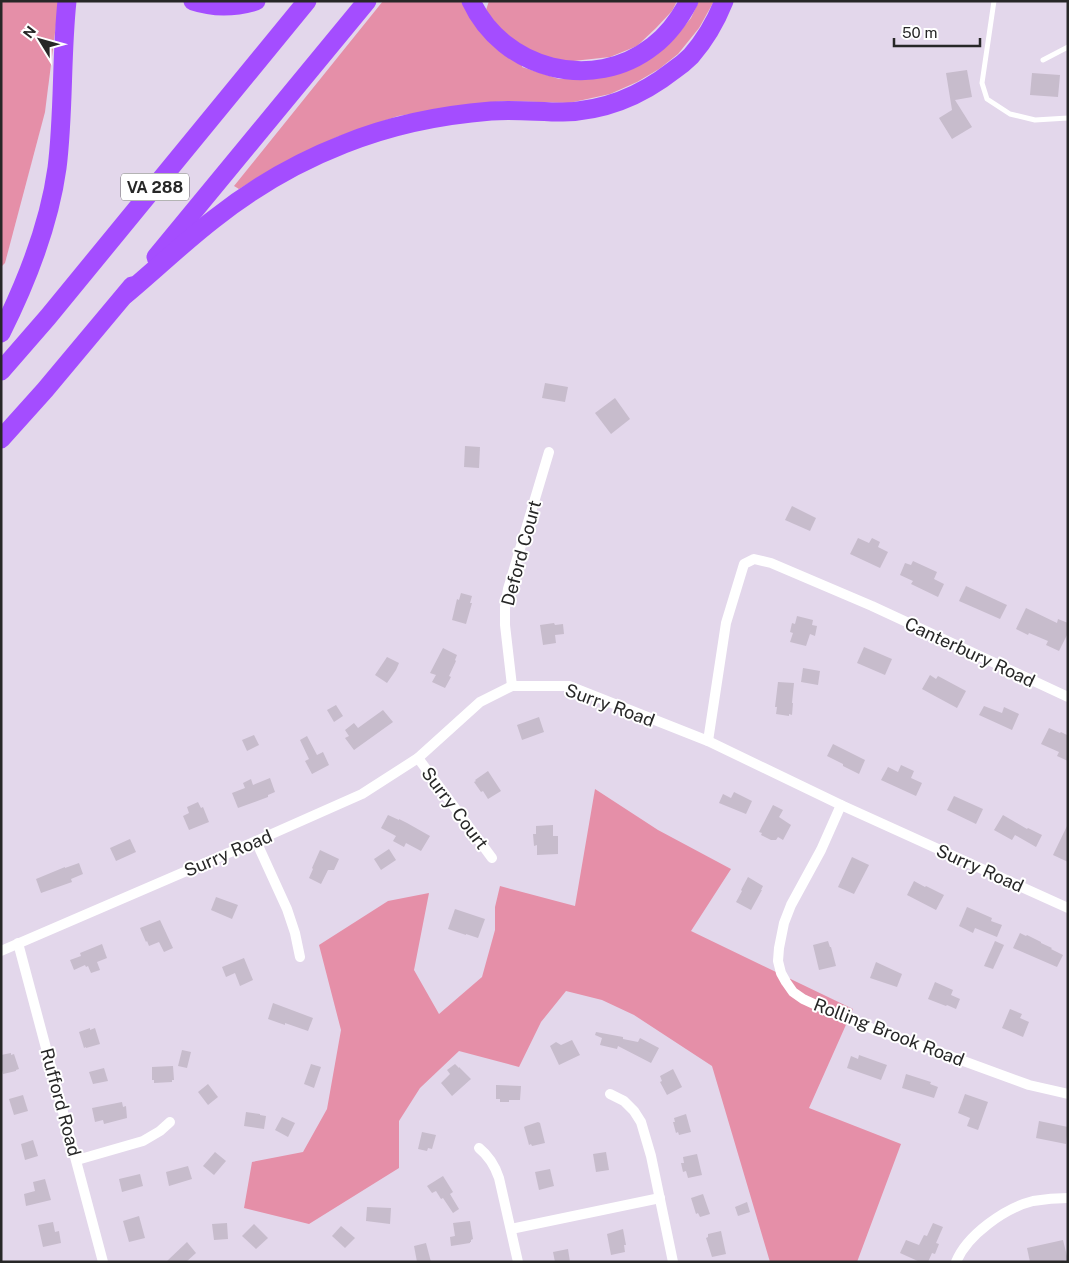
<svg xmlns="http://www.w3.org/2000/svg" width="1069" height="1263" font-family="'Public Sans',sans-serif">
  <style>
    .green { fill: #e58fa8 }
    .building { fill: #c7bccc }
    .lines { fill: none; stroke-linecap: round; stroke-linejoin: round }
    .lane { stroke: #fff; stroke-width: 5 }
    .street { stroke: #fff; stroke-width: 10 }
    .highway { stroke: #a44dff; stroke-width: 19 }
    .labels { text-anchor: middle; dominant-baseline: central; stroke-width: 4; stroke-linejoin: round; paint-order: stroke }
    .shield { fill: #fff; stroke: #686868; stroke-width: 1 }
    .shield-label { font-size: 16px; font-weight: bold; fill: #272727 }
    .street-label { font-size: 18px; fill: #272727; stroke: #fff }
  </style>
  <rect width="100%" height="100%" fill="#e3d7eb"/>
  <!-- green -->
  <g class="green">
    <polygon points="1,1 59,1 45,112 5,263 1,267"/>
    <polygon points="383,1 466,1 523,62 522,67 559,79 591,78 672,41 691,18 699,1 714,1 699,28 678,54 659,69 637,82 610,94 569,103 504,101 469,105 398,116 337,137 262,175 239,189 234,186"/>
    <polygon points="489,1 677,1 672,11 656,28 637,46 610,57 564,62 535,53 515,42 496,26 486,10"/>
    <polygon points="595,789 658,830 731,869 691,931 853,1009 809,1108 901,1144 857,1262 770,1262 712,1066 634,1015 602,1000 566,991 541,1022 519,1067 459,1051 420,1088 399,1121 399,1168 309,1224 244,1208 252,1162 303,1152 327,1109 341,1030 319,945 388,901 429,893 414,970 439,1014 482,977 495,930 495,907 500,886 575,906"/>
  </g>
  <!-- building -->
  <g class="building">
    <polygon points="967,70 972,97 955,100 972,127 952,139 939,118 952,110 946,73"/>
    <polygon points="1032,73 1060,75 1058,97 1030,95"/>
    <polygon points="545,383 568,387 565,402 542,398"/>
    <polygon points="615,398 630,419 611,434 595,413"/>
    <polygon points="465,446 480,447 479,468 464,467"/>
    <polygon points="792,506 816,518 810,531 785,520"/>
    <polygon points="858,538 869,543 872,538 880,542 878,547 888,552 880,568 850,554"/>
    <polygon points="913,561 937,572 934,579 944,584 938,597 911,584 913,581 900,575 905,563 911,565"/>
    <polygon points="966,586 1007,605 1000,619 959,601"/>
    <polygon points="461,593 472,596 470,603 472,603 466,624 452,620 457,599 459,600"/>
    <polygon points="1026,608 1057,623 1058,619 1068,623 1068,633 1059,651 1046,645 1048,641 1029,633 1028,635 1016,629"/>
    <polygon points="797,616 813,620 812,625 817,626 815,636 810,634 806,646 790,642 793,633 790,632 792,623 795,624"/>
    <polygon points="554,623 555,625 563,624 564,634 555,635 556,643 543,645 540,625"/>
    <polygon points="864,647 892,659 885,675 857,663"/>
    <polygon points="443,648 457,655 455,660 456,661 449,676 451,677 445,688 432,682 436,675 430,673"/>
    <polygon points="387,657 399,663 396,670 387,683 375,675"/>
    <polygon points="803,668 820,671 818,685 801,682"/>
    <polygon points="930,675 936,679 938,676 966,691 957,708 922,689"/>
    <polygon points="778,682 794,683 792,703 793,703 792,715 789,714 789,716 776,714 777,707 775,707"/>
    <polygon points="336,705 343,716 334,722 327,710"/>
    <polygon points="984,706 1002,713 1004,707 1019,714 1012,730 979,715"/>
    <polygon points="383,710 393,722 354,750 345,738 349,736 345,730 354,723 358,728"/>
    <polygon points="539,717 544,732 522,740 517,725"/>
    <polygon points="1049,728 1060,733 1061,732 1067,735 1068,734 1068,761 1057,756 1059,752 1041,744"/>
    <polygon points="254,735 259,745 247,751 242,740"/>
    <polygon points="307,736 317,755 323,752 329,765 312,774 305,761 309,759 300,740"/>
    <polygon points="833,744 865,760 859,774 843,766 843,764 827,756"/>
    <polygon points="901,765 914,771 911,778 922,783 916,796 881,780 888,767 898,772"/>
    <polygon points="488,771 501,791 488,799 483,791 481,792 474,782 476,781 475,780"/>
    <polygon points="270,778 275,792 268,795 268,797 238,808 232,793 245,788 243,783 251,779 253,785"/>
    <polygon points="734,792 752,801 746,814 719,803 723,794 731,798"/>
    <polygon points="954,796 983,809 976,824 947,810"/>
    <polygon points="198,802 201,808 203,807 209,822 189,830 183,816 189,813 187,807"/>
    <polygon points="773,805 783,810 779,817 791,825 783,840 778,837 776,840 771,840 761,835 762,833 759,832"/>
    <polygon points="388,815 399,820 399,819 407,823 430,836 421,851 406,843 404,847 393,841 396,836 381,828"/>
    <polygon points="1003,815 1027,829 1028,828 1042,835 1036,847 1015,835 1012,840 994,830"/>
    <polygon points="1068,824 1068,862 1053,855"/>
    <polygon points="553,825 553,836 558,836 558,854 537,855 537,845 534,846 533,834 536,834 536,826"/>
    <polygon points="130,839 136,852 116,861 110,848"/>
    <polygon points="389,849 396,860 381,870 374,859"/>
    <polygon points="320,850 339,859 334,870 328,870 321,884 309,878 313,869 312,868"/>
    <polygon points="852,857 869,865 854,894 838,887"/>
    <polygon points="79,863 83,874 71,879 72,882 41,893 36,879 65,867 65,868"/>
    <polygon points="748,877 763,886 761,890 762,890 751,910 736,902 742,891 741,890"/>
    <polygon points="914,881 925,887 926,886 944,895 936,910 907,895"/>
    <polygon points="216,897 238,905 232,919 211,910"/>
    <polygon points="967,907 992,918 991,921 1002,925 997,937 975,928 973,933 959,926"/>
    <polygon points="455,909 485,919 478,938 466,934 466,935 448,929"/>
    <polygon points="160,920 173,948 164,952 159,942 149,946 147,941 146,942 140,928"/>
    <polygon points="1020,933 1026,936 1027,935 1041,942 1041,943 1052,948 1051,949 1063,955 1057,967 1013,948"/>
    <polygon points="828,941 830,947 831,947 836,966 819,970 813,945"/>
    <polygon points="995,941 1004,945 993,969 984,966"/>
    <polygon points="102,944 107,958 97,962 100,970 91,973 88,966 86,967 85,965 74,970 70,960 81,956 80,953"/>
    <polygon points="244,958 253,980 240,986 235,973 226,977 222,967"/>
    <polygon points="876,962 902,974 897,987 870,978"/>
    <polygon points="935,982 953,990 951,995 960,999 956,1009 947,1005 946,1006 928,999"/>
    <polygon points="273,1003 313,1018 308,1031 285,1023 285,1025 268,1019"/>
    <polygon points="1010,1009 1022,1014 1020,1018 1029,1022 1023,1037 1002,1028"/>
    <polygon points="90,1028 90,1030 95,1028 100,1044 86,1048 86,1047 84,1048 79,1032"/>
    <polygon points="596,1032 623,1037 623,1039 638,1042 640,1038 659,1048 651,1063 618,1046 617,1049 600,1045 602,1038 595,1035"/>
    <polygon points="572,1040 580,1055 559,1065 550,1046 556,1042 561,1045"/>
    <polygon points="182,1050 191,1052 187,1068 178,1066"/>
    <polygon points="11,1053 11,1055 14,1054 19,1069 16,1070 16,1071 3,1074 1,1066 1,1055"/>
    <polygon points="859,1055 887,1065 881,1080 847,1068 851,1056 858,1059"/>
    <polygon points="311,1064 321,1067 314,1088 304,1084"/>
    <polygon points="455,1064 459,1068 459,1067 471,1079 452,1096 441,1083 450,1074 447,1070"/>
    <polygon points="173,1066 174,1080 172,1080 172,1082 154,1083 154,1080 152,1080 152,1067"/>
    <polygon points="104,1068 108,1081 93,1084 89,1072"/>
    <polygon points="673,1069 682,1087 667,1095 660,1082 662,1081 660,1076"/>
    <polygon points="906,1074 931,1082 930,1084 938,1087 934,1098 902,1088"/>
    <polygon points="208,1084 218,1097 208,1105 198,1092"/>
    <polygon points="496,1085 521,1086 520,1100 509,1100 509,1102 500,1102 500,1099 496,1099"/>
    <polygon points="965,1094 988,1102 978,1130 967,1126 970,1118 958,1113"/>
    <polygon points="23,1095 28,1111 14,1115 9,1099"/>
    <polygon points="122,1102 123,1107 126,1106 127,1118 104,1124 103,1120 95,1122 92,1108"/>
    <polygon points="246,1112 260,1114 260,1115 266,1116 264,1129 244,1126"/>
    <polygon points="686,1114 691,1132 679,1135 678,1132 676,1133 673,1122 675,1122 674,1118"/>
    <polygon points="282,1117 295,1123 288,1137 275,1130"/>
    <polygon points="1039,1121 1068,1127 1066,1144 1036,1138"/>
    <polygon points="538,1122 540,1123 545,1143 532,1146 531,1144 529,1145 524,1127 526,1126"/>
    <polygon points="422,1132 436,1135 432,1149 428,1148 427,1151 418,1149"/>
    <polygon points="33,1140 38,1156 25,1160 21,1144"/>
    <polygon points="215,1152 226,1161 214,1175 203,1166"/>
    <polygon points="606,1152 609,1170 596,1172 593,1154"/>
    <polygon points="697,1154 702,1175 688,1178 686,1171 683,1172 681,1163 684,1163 683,1157"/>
    <polygon points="188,1166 192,1179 169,1186 166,1172"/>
    <polygon points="550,1169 554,1186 539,1190 535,1172"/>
    <polygon points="140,1174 143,1186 122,1192 119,1179"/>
    <polygon points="443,1176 453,1192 450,1194 459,1209 453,1213 443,1198 441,1199 436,1191 432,1193 427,1186"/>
    <polygon points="45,1179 51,1200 26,1206 24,1194 35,1191 33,1182"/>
    <polygon points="703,1194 710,1214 700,1217 698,1213 696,1214 691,1198"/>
    <polygon points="747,1202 750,1212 738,1216 735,1207"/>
    <polygon points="367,1207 391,1208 390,1224 366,1221"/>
    <polygon points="139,1216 145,1238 129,1242 123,1221"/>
    <polygon points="470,1221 473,1239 471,1240 471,1242 470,1242 470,1243 451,1246 450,1237 455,1236 453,1223"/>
    <polygon points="53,1222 55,1232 59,1231 61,1243 43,1247 38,1225"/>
    <polygon points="227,1223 228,1239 214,1240 212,1224"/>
    <polygon points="933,1223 943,1227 936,1243 939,1244 935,1254 932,1253 928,1262 920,1262 900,1253 906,1240 919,1245 924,1235 927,1236"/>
    <polygon points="254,1224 268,1238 256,1249 242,1236"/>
    <polygon points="341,1226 355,1238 345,1248 332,1236"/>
    <polygon points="623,1229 626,1245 624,1245 625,1252 611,1255 607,1234"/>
    <polygon points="721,1231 726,1254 712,1257 706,1238 708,1237 708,1234"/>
    <polygon points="1063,1240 1068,1260 1058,1262 1030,1262 1027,1248"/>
    <polygon points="187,1242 196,1253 186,1262 166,1262"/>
    <polygon points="426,1243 431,1262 417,1262 414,1246"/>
    <polygon points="568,1249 570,1262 555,1262 553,1252"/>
  </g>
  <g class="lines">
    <!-- lane -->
    <g class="lane">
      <polyline points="994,1 982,83 987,99 1010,114 1035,120 1068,118"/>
      <polyline points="1043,60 1068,47"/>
    </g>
    <!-- street -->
    <g class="street">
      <polyline points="512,686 505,625 505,607 508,589 549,452"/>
      <polyline points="708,741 726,623 744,564 754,559 771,563 872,606 1068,697"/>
      <polyline points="418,758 492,858"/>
      <polyline points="841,805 821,850 791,905 784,923 779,948 778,961 781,973 786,982 793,992 803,999 840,1016 878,1031 917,1044 1029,1085 1068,1094"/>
      <polyline points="256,841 287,909 295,933 300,957"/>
      <polyline points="18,943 103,1262"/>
      <polyline points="1,951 256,841 362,794 418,758 480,702 512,686 569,686 708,741 841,805 1068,908"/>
      <polyline points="610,1094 624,1101 634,1111 641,1122 651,1156 673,1262"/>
      <path d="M 479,1148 C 489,1156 495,1166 499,1178 L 518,1262"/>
      <polyline points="77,1160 143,1141 160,1131 170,1122"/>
      <polyline points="511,1229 660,1198"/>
      <path d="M 956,1262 C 967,1235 1005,1208 1033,1201 C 1045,1199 1056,1198 1068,1198"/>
    </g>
    <!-- highway -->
    <g class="highway">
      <path d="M 193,1 C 214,8 236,7 256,1"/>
      <path d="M 471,1 C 503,70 593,93 653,46 C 669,34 680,18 689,1"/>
      <polyline points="156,257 367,1"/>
      <path d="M 125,295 C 155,270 183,243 214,219 C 253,188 298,162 344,144 C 391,125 441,115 491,111 C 515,109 539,112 563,112 C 604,111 641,96 674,70 C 680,66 686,61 691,56 C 705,40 716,21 724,1"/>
      <path d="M 1,333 C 27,281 49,226 57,168 C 64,113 61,57 67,1"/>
      <polyline points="1,371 48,317 307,1"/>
      <polyline points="1,439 45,390 132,286"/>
    </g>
  </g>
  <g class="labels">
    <!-- shield labels -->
    <rect class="shield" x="121" y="173.5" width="68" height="27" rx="4"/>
    <g class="shield-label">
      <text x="155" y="187">VA 288</text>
    </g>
    <!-- street labels -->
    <g class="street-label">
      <text transform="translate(521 553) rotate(-75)">Deford Court</text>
      <text transform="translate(970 652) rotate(25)">Canterbury Road</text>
      <text transform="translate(610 705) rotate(20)">Surry Road</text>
      <text transform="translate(455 808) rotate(53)">Surry Court</text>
      <text transform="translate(228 853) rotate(-23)">Surry Road</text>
      <text transform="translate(980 868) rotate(24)">Surry Road</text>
      <text transform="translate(889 1032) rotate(21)">Rolling Brook Road</text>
      <text transform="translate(61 1102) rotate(75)">Rufford Road</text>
    </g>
  </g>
  <!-- border -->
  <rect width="1069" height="1263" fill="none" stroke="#272727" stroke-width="5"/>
  <!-- north arrow -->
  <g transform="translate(40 40) rotate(307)" stroke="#ffffff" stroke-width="4" paint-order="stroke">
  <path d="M0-4L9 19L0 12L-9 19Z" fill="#272727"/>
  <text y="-8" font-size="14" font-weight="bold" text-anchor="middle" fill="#272727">N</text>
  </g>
  <!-- scale -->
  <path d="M894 38v8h86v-8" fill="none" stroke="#272727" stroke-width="2.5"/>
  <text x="902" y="38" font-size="15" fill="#272727" stroke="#ffffff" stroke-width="4" paint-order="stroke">50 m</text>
</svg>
